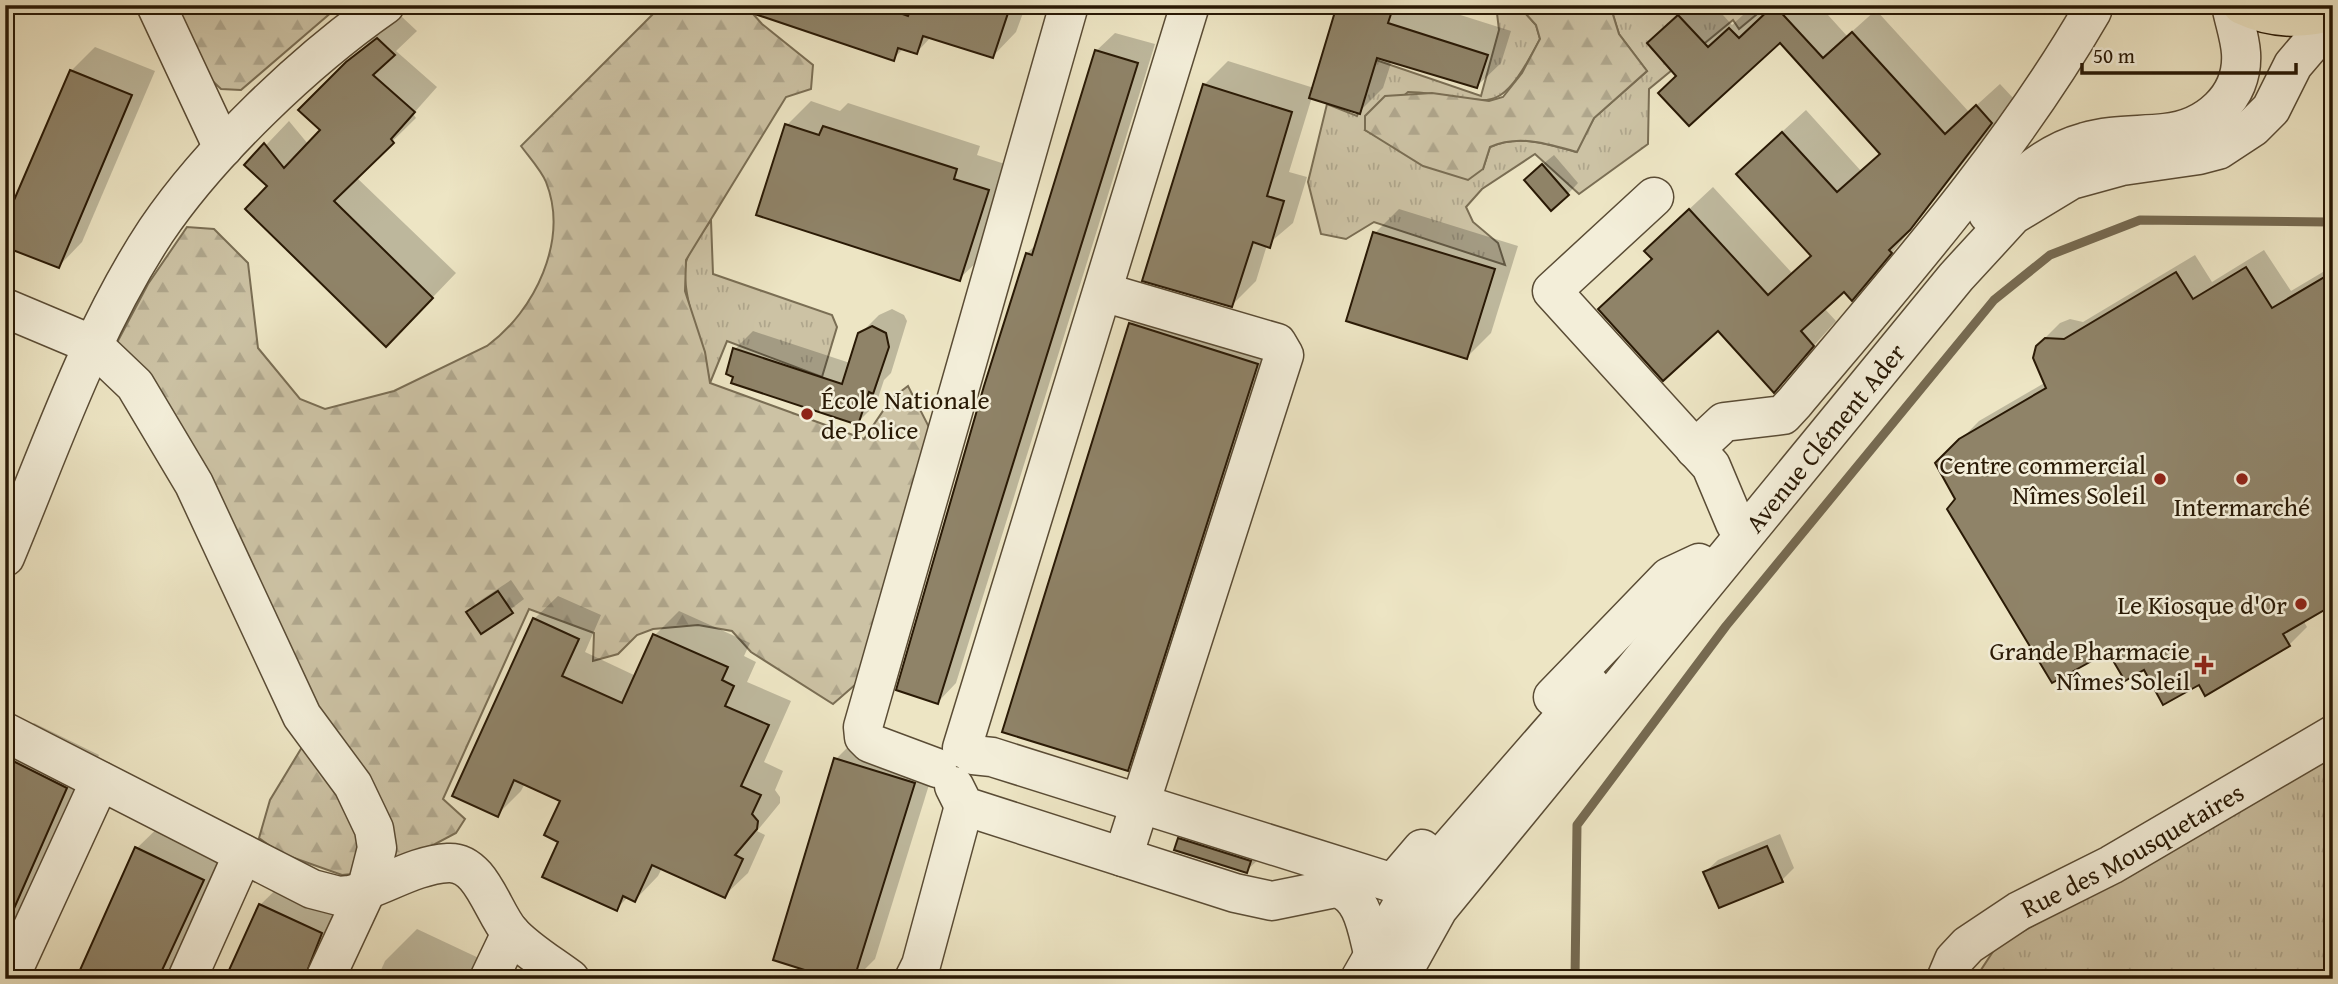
<svg xmlns="http://www.w3.org/2000/svg" width="2338" height="984" font-family="'Gentium Book Plus',serif">
  <style>
    .grass { fill: url(#grass-tufts); stroke: #7a6e54; stroke-width: 2 }
    .forest { fill: url(#forest-firs); stroke: #7a6e54; stroke-width: 2 }
    .shadow { fill: #0003 }
    .lines { fill: none; stroke-linecap: round; stroke-linejoin: round }
    .stream { stroke: #766a51; stroke-width: 9 }
    .building { fill: #8f8368; stroke: #291905; stroke-width: 2 }
    .minor-casing { stroke: #5a4c35; stroke-width: 41 }
    .major-casing { stroke: #291905; stroke-width: 41 }
    .minor { stroke: #f3eed9; stroke-width: 38 }
    .major { stroke: #ede5c4; stroke-width: 38 }
    .poi-dot { fill: #8f2418; stroke: #f3eed9; stroke-width: 2.5 }
    .labels { text-anchor: middle; dominant-baseline: central; stroke-width: 5; stroke-linejoin: round; paint-order: stroke }
    .poi-label { font-size: 26px; fill: #291905; stroke: #f3eed9; text-anchor: end }
    .street-label { font-size: 26px; fill: #291905; stroke: #f3eed9 }
  </style>
  <defs>
    <pattern id="grass-tufts" width="24" height="20" patternUnits="userSpaceOnUse" patternTransform="scale(1.75)"><rect width="24" height="20" fill="#ccc2a4"/><path d="M3 7l-1-3M5 7V3M7 7l1-3M15 17l-1-3M17 17v-4M19 17l1-3" fill="none" stroke="#afa68c"/></pattern>
    <pattern id="forest-firs" width="22" height="20" patternUnits="userSpaceOnUse" patternTransform="scale(1.75)"><rect width="22" height="20" fill="#ccc2a4"/><path d="M5 1l3.5 6h-7zM16 11l3.5 6h-7z" fill="#afa68c"/></pattern>
  </defs>
  <rect width="100%" height="100%" fill="#ede5c4"/>
  <filter id="stains"><feTurbulence type="fractalNoise" baseFrequency=".00286" numOctaves="4"/><feColorMatrix values="0 0 0 0 .2 0 0 0 0 .09 0 0 0 0 .02 0 0 0 .5 -.17"/></filter>
  <radialGradient id="worn" r=".72"><stop offset=".6" stop-color="#630" stop-opacity="0"/><stop offset="1" stop-color="#630" stop-opacity=".3"/></radialGradient>
  <!-- grass -->
  <g class="grass">
    <path d="M 1496,5 L 1518,5 L 1536,25 L 1540,39 C 1494,127 1492,95 1408,92 L 1365,130 L 1394,146 L 1483,169 L 1490,147 C 1519,134 1547,144 1576,152 L 1594,118 L 1647,71 L 1619,34 L 1610,5 L 1768,5 L 1739,29 L 1733,20 L 1649,89 L 1648,144 L 1579,194 L 1535,154 L 1482,189 L 1466,207 L 1473,222 L 1498,243 L 1505,265 L 1374,222 L 1346,239 L 1321,234 L 1308,182 L 1327,104 L 1357,116 L 1376,60 L 1481,96 L 1499,30 Z"/>
    <path d="M 711,220 L 713,274 L 832,315 L 837,327 L 822,377 L 727,341 L 710,383 C 704,347 680,295 686,262 C 689,249 703,232 711,220 Z"/>
    <polygon points="2333,752 2333,979 1975,979 1996,947"/>
  </g>
  <!-- forest -->
  <g class="forest">
    <polygon points="167,5 340,5 241,90 221,89 203,72"/>
    <path d="M 662,5 L 745,5 L 762,24 L 813,65 L 811,89 L 786,97 L 686,260 L 685,291 L 705,352 L 710,383 L 864,439 L 891,399 L 908,386 L 931,431 L 856,684 L 833,704 L 751,652 L 732,631 L 698,625 L 653,629 L 637,635 L 618,654 L 593,661 L 594,633 L 529,609 L 443,799 L 465,819 L 456,833 L 384,871 L 342,875 L 280,853 L 259,838 L 270,800 L 316,724 L 112,352 L 148,284 L 187,227 L 214,229 L 248,263 L 258,348 L 300,399 L 325,409 L 394,391 L 487,346 C 535,311 569,240 546,182 C 541,170 529,157 521,146 Z"/>
    <path d="M 1518,5 L 1610,5 L 1619,34 L 1647,71 L 1594,118 L 1577,152 C 1548,144 1519,134 1490,147 L 1483,169 L 1468,180 L 1423,166 L 1365,130 L 1365,116 L 1385,96 L 1432,93 L 1489,101 L 1503,97 L 1522,73 L 1540,39 L 1536,25 Z"/>
  </g>
  <!-- shadow -->
  <g class="shadow">
    <polygon points="777,5 1026,5 1016,32 993,56 931,37 917,52 904,48 893,59"/>
    <polygon points="1339,5 1429,5 1511,31 1501,63 1477,86 1392,60 1383,88 1359,112 1312,97 1289,172 1307,177 1293,223 1267,245 1256,281 1232,305 1204,85 1228,61 1314,88"/>
    <polygon points="1689,5 1714,5 1732,25 1753,6 1763,16 1775,5 1819,5 1847,36 1876,10 1969,112 2000,84 2014,99 1874,276 1852,298 1844,290 1824,308 1836,321 1774,390 1653,258 1669,228 1713,187 1792,273 1812,255 1761,151 1806,110 1861,171 1881,152 1780,40 1678,75 1673,21"/>
    <polygon points="401,16 417,31 396,51 437,87 413,114 416,118 356,177 456,273 410,321 247,165 289,121 308,144 322,130 301,110 372,39"/>
    <polygon points="1115,33 1155,44 956,683 938,702 1027,253 1038,243 1096,51"/>
    <polygon points="95,47 155,71 82,242 59,266 71,71"/>
    <polygon points="811,101 840,111 848,103 980,146 977,155 1011,166 983,256 959,279 787,125"/>
    <polygon points="1554,155 1578,183 1568,194 1537,169"/>
    <polygon points="1399,209 1518,246 1491,333 1467,357 1375,233"/>
    <polygon points="2264,250 2291,291 2333,266 2333,603 2303,620 2307,627 2289,645 2199,683 2144,668 2109,650 1957,499 1937,464 1979,421 2046,382 2041,342 2060,323 2070,319 2083,322 2195,255 2212,282"/>
    <polygon points="1151,304 1277,343 1147,749 1127,769 1130,324"/>
    <polygon points="892,309 904,315 907,321 891,373 884,380 876,404 857,423 735,349 753,331 850,363 860,334 879,315"/>
    <polygon points="511,580 524,599 481,632 469,612 481,600"/>
    <polygon points="558,596 601,615 585,652 636,676 655,635 679,611 750,643 744,656 756,662 747,682 791,701 764,762 783,771 775,790 780,797 780,803 757,831 765,835 748,873 724,896 662,868 658,876 635,900 628,897 616,909 561,841 562,800 525,783 521,791 497,815 534,619"/>
    <polygon points="34,723 99,755 16,942 5,953 5,752"/>
    <polygon points="860,735 937,759 875,959 855,979 838,979 836,759"/>
    <polygon points="170,816 235,847 175,979 78,979 137,848"/>
    <polygon points="1191,827 1259,859 1246,871 1179,839"/>
    <polygon points="1780,834 1794,868 1782,880 1705,872 1718,860"/>
    <polygon points="293,873 354,900 325,979 227,979 260,905"/>
    <polygon points="417,929 483,960 474,979 377,979 385,961"/>
    <polygon points="2333,969 2333,979 2302,979 2303,977"/>
  </g>
  <g class="lines">
    <!-- stream -->
    <polyline class="stream" points="1575,979 1577,825 1726,626 1994,300 2050,255 2140,220 2327,222 2333,219"/>
  </g>
  <!-- building -->
  <g class="building">
    <polygon points="740,5 877,5 908,16 912,5 985,5 1008,13 993,58 923,36 917,54 898,48 894,61 740,9"/>
    <polygon points="1337,5 1394,5 1388,23 1488,55 1477,88 1377,58 1360,114 1309,98"/>
    <polygon points="1774,5 1823,58 1852,32 1945,134 1976,105 1992,123 1910,230 1889,250 1892,253 1852,301 1844,292 1801,331 1814,346 1774,393 1718,331 1663,381 1598,309 1652,259 1644,251 1689,209 1768,295 1811,256 1736,174 1782,132 1837,192 1880,154 1780,43 1689,126 1658,93 1676,76 1647,43 1678,15 1708,47 1729,28 1739,38"/>
    <polygon points="377,38 395,55 373,75 415,112 391,139 394,143 334,201 433,298 386,347 245,209 267,186 244,165 264,143 284,168 320,130 298,110 346,62"/>
    <polygon points="1095,50 1138,63 938,704 896,690 984,386 1026,253 1032,255"/>
    <polygon points="70,70 132,95 59,268 5,247 5,221"/>
    <polygon points="1203,84 1292,112 1267,196 1284,201 1270,248 1253,242 1232,307 1142,281"/>
    <polygon points="785,124 819,135 823,126 957,169 954,179 989,190 960,281 756,215"/>
    <polygon points="1542,164 1569,195 1551,211 1524,180"/>
    <polygon points="1373,232 1495,269 1467,359 1346,321"/>
    <polygon points="2246,267 2272,308 2333,272 2333,605 2283,634 2290,646 2205,696 2199,685 2163,705 2144,670 2125,681 2108,652 2052,683 1947,509 1955,499 1935,463 1959,439 2046,388 2033,358 2036,346 2045,338 2064,339 2176,272 2193,299"/>
    <polygon points="1129,323 1258,364 1128,771 1002,732"/>
    <polygon points="872,326 886,333 889,347 873,394 869,392 858,425 731,383 733,377 726,374 733,348 842,384 858,333"/>
    <polygon points="498,591 513,613 481,634 466,612"/>
    <polygon points="533,618 579,639 562,676 622,703 653,634 728,667 722,680 734,686 725,706 769,725 741,786 761,795 752,814 758,821 757,829 735,855 743,859 725,898 652,865 635,902 623,896 617,911 542,877 558,842 544,835 560,801 514,780 498,817 452,796"/>
    <polygon points="5,757 67,788 5,929"/>
    <polygon points="834,758 915,783 854,979 833,979 773,960"/>
    <polygon points="1178,838 1251,861 1247,873 1174,850"/>
    <polygon points="1767,846 1783,882 1719,908 1703,872"/>
    <polygon points="135,847 204,880 158,979 76,979"/>
    <polygon points="259,904 322,933 304,979 225,979"/>
  </g>
  <g class="lines">
    <defs>
      <g id="minor">
        <polyline points="156,5 223,148"/>
        <polyline points="1654,197 1552,291 1711,466 1735,523"/>
        <path d="M 1988,214 C 2013,182 2044,153 2085,142 C 2111,134 2138,136 2165,133 C 2206,129 2244,98 2241,53 C 2240,37 2234,21 2231,5"/>
        <polyline points="1103,292 1277,343 1284,355 1123,857"/>
        <polyline points="5,308 93,345 135,385 194,484 302,716 353,785 374,829 377,848 366,891 325,979"/>
        <path d="M 1695,449 L 1724,422 L 1783,415 L 1795,402 C 1900,277 2010,153 2092,11 L 2090,5"/>
        <path d="M 5,557 C 51,447 90,331 156,231 C 210,151 306,60 385,5"/>
        <polyline points="1553,697 1669,577 1699,563"/>
        <path d="M 5,732 L 312,889 L 339,896 L 350,895 C 383,887 413,865 448,863 C 481,861 492,911 510,932 C 526,950 550,964 570,979"/>
        <polyline points="962,748 1190,5"/>
        <polyline points="973,755 992,757 1393,883 1422,849"/>
        <polyline points="937,768 870,743 864,737 863,727 1069,5"/>
        <path d="M 954,786 L 964,806 L 1235,893 L 1272,901 L 1336,888 C 1363,894 1367,930 1373,953"/>
        <polyline points="9,979 100,781"/>
        <polyline points="187,979 243,854"/>
        <polyline points="489,979 511,933"/>
        <polyline points="914,979 921,965 964,806"/>
        <polyline points="1360,979 1406,898 1591,686"/>
        <path id="s1" d="M 1399,979 L 1438,909 L 1956,277 L 2013,215 L 2071,180 L 2122,166 L 2199,155 L 2218,150 L 2253,127 L 2271,109 L 2293,65 L 2333,18"/>
        <path id="s2" d="M 1946,979 L 1954,960 L 1968,945 L 2019,911 L 2111,865 L 2333,735"/>
      </g>
      <path id="major" d="M 2242,5 C 2272,19 2302,20 2333,11"/>
    </defs>
    <!-- minor casing -->
    <use href="#minor" class="minor-casing"/>
    <!-- major casing -->
    <use href="#major" class="major-casing"/>
    <!-- minor -->
    <use href="#minor" class="minor"/>
    <!-- major -->
    <use href="#major" class="major"/>
  </g>
  <!-- markers -->
  <g class="poi-dot">
    <circle cx="807" cy="414" r="7"/>
    <circle cx="2160" cy="479" r="7"/>
    <circle cx="2242" cy="479" r="7"/>
    <circle cx="2301" cy="604" r="7"/>
    <path d="M2200.5 654.5h7v7h7v7h-7v7h-7v-7h-7v-7h7z"/>
  </g>
  <g class="labels">
    <!-- poi labels -->
    <g class="poi-label">
      <text x="821" y="399" text-anchor="start">École Nationale<tspan x="821" dy="30">de Police</tspan></text>
      <text x="2146" y="464">Centre commercial<tspan x="2146" dy="30">Nîmes Soleil</tspan></text>
      <text x="2242" y="506" text-anchor="middle">Intermarché</text>
      <text x="2287" y="604">Le Kiosque d'Or</text>
      <text x="2190" y="650">Grande Pharmacie<tspan x="2190" dy="30">Nîmes Soleil</tspan></text>
    </g>
    <!-- street labels -->
    <g class="street-label">
      <text stroke="none"><textPath href="#s1" startOffset="690">Avenue Clément Ader</textPath></text>
      <text stroke="none"><textPath href="#s2" startOffset="231">Rue des Mousquetaires</textPath></text>
    </g>
  </g>
  <!-- margin -->
  <rect width="2338" height="984" fill="none" stroke="#ede5c4" stroke-width="28"/>
  <rect x="7" y="7" width="2324" height="970" fill="none" stroke="#291905" stroke-width="3.5"/>
  <rect x="14" y="14" width="2310" height="956" fill="none" stroke="#291905" stroke-width="2"/>
  <!-- scale -->
  <path d="M2082 63v10h214v-10" fill="none" stroke="#291905" stroke-width="3.5"/>
  <text x="2093" y="63" font-size="21" fill="#291905" stroke="#f3eed9" stroke-width="5" paint-order="stroke">50 m</text>
  <rect width="100%" height="100%" filter="url(#stains)"/>
  <rect width="100%" height="100%" fill="url(#worn)"/>
</svg>
